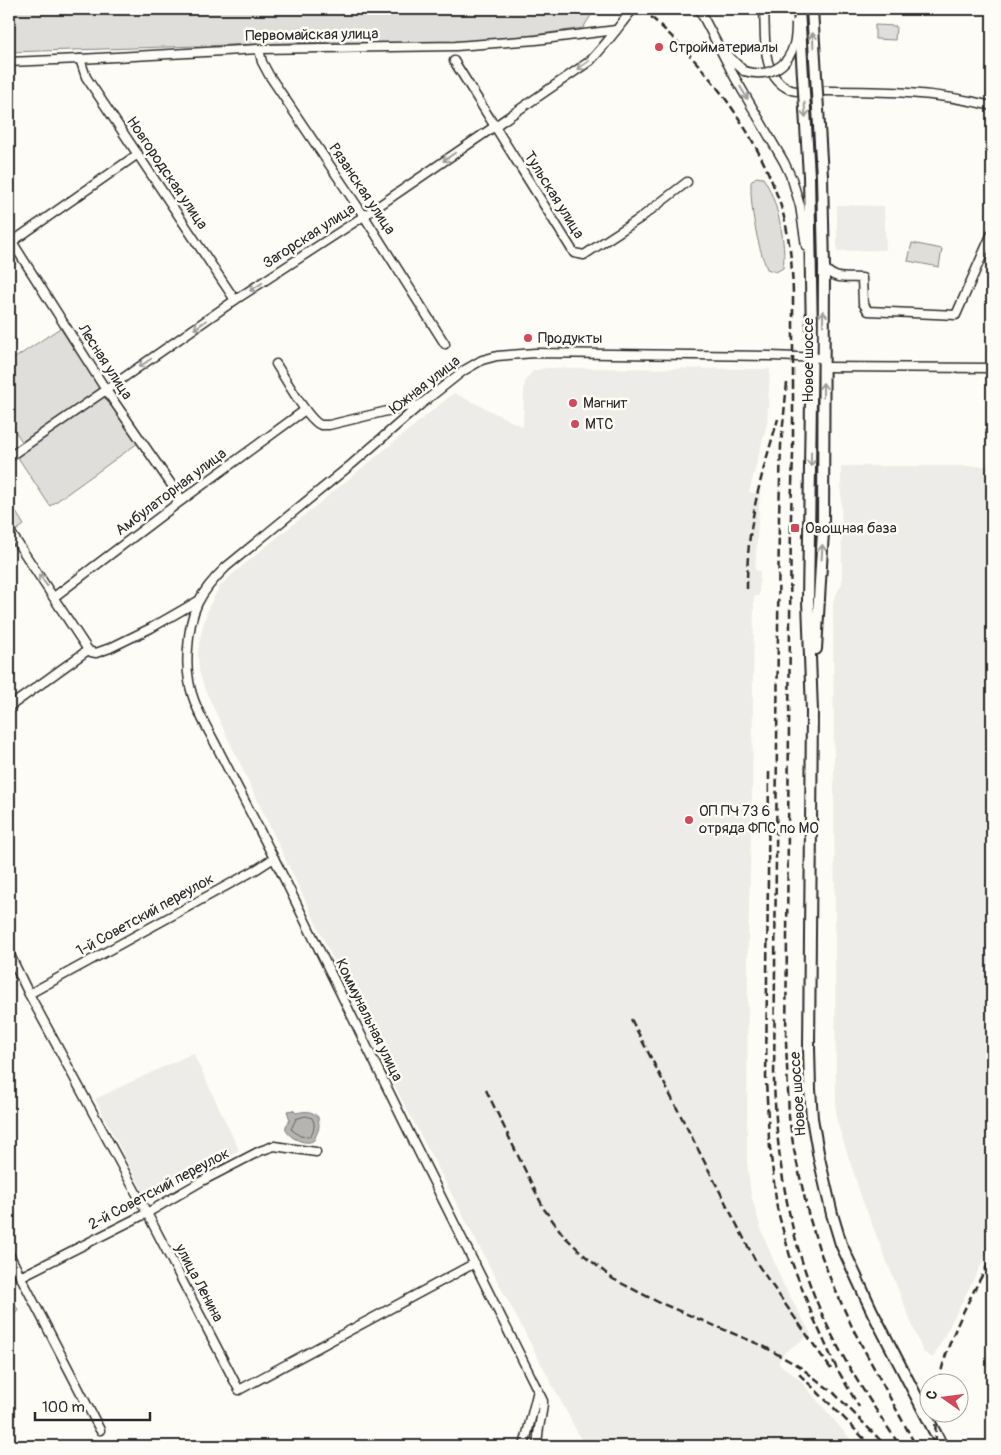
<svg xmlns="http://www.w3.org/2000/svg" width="1001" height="1455" font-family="Pangolin,sans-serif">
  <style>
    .built { fill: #edece8 }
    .green { fill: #dfdeda; stroke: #858482 }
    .water { fill: #b5b4b1; stroke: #7e7d7b }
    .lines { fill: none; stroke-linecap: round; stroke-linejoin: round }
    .shore { stroke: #626261; stroke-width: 1 }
    .minor-casing { stroke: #2b2b2b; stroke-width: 11 }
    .major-casing { stroke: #2b2b2b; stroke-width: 14 }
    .minor { stroke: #fdfcf7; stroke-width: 8 }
    .major { stroke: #fdfcf7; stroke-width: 10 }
    .rail { stroke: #2b2b2b; stroke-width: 2.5; stroke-dasharray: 8 4; stroke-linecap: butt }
    .minor-bridge-casing { stroke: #2b2b2b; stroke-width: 11; stroke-linecap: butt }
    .major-bridge-casing { stroke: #2b2b2b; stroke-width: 14; stroke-linecap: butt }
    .minor-bridge { stroke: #fdfcf7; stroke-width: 8 }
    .major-bridge { stroke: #fdfcf7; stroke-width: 10 }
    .oneway { stroke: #9e9e9b }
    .poi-dot { fill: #d1495b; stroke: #fdfcf7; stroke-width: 2 }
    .labels { text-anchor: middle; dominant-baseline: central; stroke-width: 5; stroke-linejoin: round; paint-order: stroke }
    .street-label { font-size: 15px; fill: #2b2b2b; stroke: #fdfcf7 }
    .poi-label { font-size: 15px; fill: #2b2b2b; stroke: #fdfcf7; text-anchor: start }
  </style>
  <rect width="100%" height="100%" fill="#fdfcf7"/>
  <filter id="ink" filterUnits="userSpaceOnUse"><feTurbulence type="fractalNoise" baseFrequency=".02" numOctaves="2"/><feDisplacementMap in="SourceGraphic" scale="10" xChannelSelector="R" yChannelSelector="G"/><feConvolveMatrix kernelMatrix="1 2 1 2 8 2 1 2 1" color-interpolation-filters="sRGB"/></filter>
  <g filter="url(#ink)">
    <!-- built -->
    <g class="built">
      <polygon points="837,205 884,206 886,250 837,251"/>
      <polygon points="546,368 770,369 767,424 749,492 760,494 755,570 760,571 759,595 754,597 752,797 748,949 747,1162 751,1195 762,1232 783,1284 811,1334 785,1352 778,1363 799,1379 856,1446 579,1446 583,1443 383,1064 205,690 199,671 198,652 202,629 209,606 221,585 235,572 454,393 523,427 524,388 526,379 533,371"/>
      <polygon points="841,466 992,466 992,1244 933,1358 923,1352 862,1199 836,1118 833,601 842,583"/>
      <polygon points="193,1053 239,1150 147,1200 95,1099"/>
    </g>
    <!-- green -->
    <g class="green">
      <polygon points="9,9 595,9 583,28 534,35 449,43 322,42 9,52"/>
      <polygon points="875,25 896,26 895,40 875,39"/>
      <path d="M 756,177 L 763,178 C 777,197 787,246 783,268 L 776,272 L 767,269 C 757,245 750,207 751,182 Z"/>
      <polygon points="912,243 942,249 939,267 908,261"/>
      <polygon points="60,328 102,391 23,443 9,422 9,362"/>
      <polygon points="106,395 138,443 50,506 17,456"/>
      <polygon points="9,501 24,525 13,533 9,527"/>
      <polygon points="9,1299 18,1309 9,1325"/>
    </g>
    <!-- water -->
    <path class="water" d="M 293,1110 L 296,1113 C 305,1111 311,1110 318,1117 C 319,1124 320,1127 317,1133 C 316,1135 315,1139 314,1140 C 307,1147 283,1136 286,1126 C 287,1124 289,1122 290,1120 L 287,1111 Z"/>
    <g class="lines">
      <!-- shore -->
      <path class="shore" d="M 306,1116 L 312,1118 C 316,1124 314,1132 309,1137 L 300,1136 L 291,1129 L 296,1119 Z"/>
      <defs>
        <g id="minor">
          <polyline points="699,9 734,76 784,162 792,179 800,206 806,246"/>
          <path d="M 764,9 C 766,34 760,74 787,88 C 790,90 794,91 798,91 C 864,91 928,89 992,106"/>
          <polyline points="259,49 262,62 269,75 364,216 445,344"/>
          <polyline points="727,55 744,71"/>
          <polyline points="80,59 86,77 235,300"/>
          <polyline points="454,61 574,253 584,255 590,251 639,219 687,182"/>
          <polyline points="9,62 80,59 259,49 456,46 536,40 616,30"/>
          <polyline points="9,237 106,390 182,500"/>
          <polyline points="9,244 138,154"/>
          <path d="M 824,267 C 834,281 847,277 862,278 L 863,303 L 868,311 L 956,315 L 992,233"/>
          <path d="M 276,364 C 284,376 308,421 321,425 C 324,425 326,425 329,425 L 404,407 L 420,405"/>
          <polyline points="823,367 992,368"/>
          <path d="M 9,457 L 106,390 L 235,300 L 364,216 L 590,61 C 606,45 619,26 633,9"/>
          <polyline points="9,530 88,650"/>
          <polyline points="54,597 182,500 305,410"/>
          <polyline points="9,707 88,650 91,652 96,653 110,648 151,628 198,601"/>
          <polyline points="9,953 29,994 147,1213 239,1390 475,1263"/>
          <polyline points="29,994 257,869 274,858"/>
          <polyline points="9,1254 100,1430"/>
          <polyline points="20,1277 147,1213 202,1181 260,1151 274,1146 316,1152"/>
          <polyline points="524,1446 538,1390"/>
          <path d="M 538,1446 C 536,1431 543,1416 543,1401 C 454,1225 367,1047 280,870 C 260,831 240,792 220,753 C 209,730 193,707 189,681 C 187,670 187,659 188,648 C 190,611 199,593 226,567 L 352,464 L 420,405 L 463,371 L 482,360 L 497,356 L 535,353 L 771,356 L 823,358"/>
        </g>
        <g id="major">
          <polyline points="809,176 812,333 808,601 812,712 809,1047 810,1089 812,1118 819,1158 832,1214 841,1244 872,1311 942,1446"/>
          <polyline points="816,649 823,532 824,267 822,176"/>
        </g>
      </defs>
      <!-- minor casing -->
      <use href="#minor" class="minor-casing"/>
      <!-- major casing -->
      <use href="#major" class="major-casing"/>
      <!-- minor -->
      <use href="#minor" class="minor"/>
      <!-- major -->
      <use href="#major" class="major"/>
      <!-- rail -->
      <g class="rail">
        <path d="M 642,9 C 700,59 751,122 777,195 C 789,226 792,261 793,293 L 793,454 L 791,516 L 786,1041 L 789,1117 L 794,1150 L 808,1213 L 819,1249 L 830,1278 L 853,1329 L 916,1446"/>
        <path d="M 787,383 L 781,445 L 779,516 L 774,1081 C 777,1171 792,1258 834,1339 C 853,1377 877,1411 900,1446"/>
        <path d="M 747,589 C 747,567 748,545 752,523 C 757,488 768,453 778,419"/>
        <polyline points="769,772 766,1080 769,1139 777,1208 791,1260 813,1317 836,1367 859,1407"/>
        <polyline points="631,1019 756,1262 769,1281 833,1372"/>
        <polyline points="486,1090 544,1209 564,1236 584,1255 613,1279 658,1302 763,1346 800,1367 834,1393 886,1446"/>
        <polyline points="799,1374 840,1414 871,1446"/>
        <path d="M 939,1382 C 947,1338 971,1296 992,1257"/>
        <polyline points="935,1412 936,1446"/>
      </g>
      <defs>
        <path id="minor-bridge" d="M 744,71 C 767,78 788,68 794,44 C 796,37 796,30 796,23"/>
        <g id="major-bridge">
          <polyline points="799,9 809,176"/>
          <polyline points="812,9 822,176"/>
        </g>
      </defs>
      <!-- minor-bridge casing -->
      <use href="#minor-bridge" class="minor-bridge-casing"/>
      <!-- major-bridge casing -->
      <use href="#major-bridge" class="major-bridge-casing"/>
      <!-- minor-bridge -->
      <use href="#minor-bridge" class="minor-bridge"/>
      <!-- major-bridge -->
      <use href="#major-bridge" class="major-bridge"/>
    </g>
    <!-- one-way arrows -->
    <defs><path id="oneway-shaft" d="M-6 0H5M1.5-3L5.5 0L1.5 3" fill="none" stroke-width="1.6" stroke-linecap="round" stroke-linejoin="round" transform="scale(1.25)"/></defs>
    <g class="oneway">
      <use href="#oneway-shaft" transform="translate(813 40) rotate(-93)"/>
      <use href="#oneway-shaft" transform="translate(583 65) rotate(145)"/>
      <use href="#oneway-shaft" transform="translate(744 93) rotate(59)"/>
      <use href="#oneway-shaft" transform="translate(805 110) rotate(86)"/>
      <use href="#oneway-shaft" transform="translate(449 157) rotate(145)"/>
      <use href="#oneway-shaft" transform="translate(256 287) rotate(147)"/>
      <use href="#oneway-shaft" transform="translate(823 318) rotate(-90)"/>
      <use href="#oneway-shaft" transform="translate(200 325) rotate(144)"/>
      <use href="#oneway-shaft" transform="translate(145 363) rotate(145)"/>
      <use href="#oneway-shaft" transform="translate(823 390) rotate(-90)"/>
      <use href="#oneway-shaft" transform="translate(811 459) rotate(91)"/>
      <use href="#oneway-shaft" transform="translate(822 552) rotate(-87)"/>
      <use href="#oneway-shaft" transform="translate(43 580) rotate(-124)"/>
    </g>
  </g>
  <!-- markers -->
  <g class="poi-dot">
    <circle cx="659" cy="47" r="5"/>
    <circle cx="528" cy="338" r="5"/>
    <circle cx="573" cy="403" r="5"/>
    <circle cx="575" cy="424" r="5"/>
    <rect x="790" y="523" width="10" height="10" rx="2.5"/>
    <circle cx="689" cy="820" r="5"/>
  </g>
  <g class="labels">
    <!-- street labels -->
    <g class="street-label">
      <text transform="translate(312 35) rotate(-1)">Первомайская улица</text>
      <text transform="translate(167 173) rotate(56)">Новгородская улица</text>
      <text transform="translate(362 189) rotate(56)">Рязанская улица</text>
      <text transform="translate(554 195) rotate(58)">Тульская улица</text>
      <text transform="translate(309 236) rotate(-33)">Загорская улица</text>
      <text transform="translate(808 360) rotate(-90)">Новое шоссе</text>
      <text transform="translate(105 362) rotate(57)">Лесная улица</text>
      <text transform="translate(425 385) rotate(-38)">Южная улица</text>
      <text transform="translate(171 492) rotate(-37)">Амбулаторная улица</text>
      <text transform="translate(145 915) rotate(-29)">1-й Советский переулок</text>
      <text transform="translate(369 1020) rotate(64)">Коммунальная улица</text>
      <text transform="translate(798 1094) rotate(-94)">Новое шоссе</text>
      <text transform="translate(159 1189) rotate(-28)">2-й Советский переулок</text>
      <text transform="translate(199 1283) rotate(62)">улица Ленина</text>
    </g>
    <!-- poi labels -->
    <g class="poi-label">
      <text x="669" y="47">Стройматериалы</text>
      <text x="538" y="338">Продукты</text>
      <text x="583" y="403">Магнит</text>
      <text x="585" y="424">МТС</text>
      <text x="805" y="528">Овощная база</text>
      <text x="699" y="811">ОП ПЧ 73 6<tspan x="699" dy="17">отряда ФПС по МО</tspan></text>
    </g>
  </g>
  <!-- margin -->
  <rect width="1001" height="1455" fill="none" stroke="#fdfcf7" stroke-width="30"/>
  <rect x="15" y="15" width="971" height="1425" fill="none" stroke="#2b2b2b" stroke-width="2" filter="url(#ink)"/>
  <!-- north arrow -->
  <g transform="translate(944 1398) rotate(284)"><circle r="24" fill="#fdfcf7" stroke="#a9a8a5"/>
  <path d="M0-4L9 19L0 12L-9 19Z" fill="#d1495b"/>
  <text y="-8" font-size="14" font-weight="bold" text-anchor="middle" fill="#2b2b2b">С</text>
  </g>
  <!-- scale -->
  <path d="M35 1412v8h115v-8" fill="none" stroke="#2b2b2b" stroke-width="2.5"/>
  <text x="42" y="1412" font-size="15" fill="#2b2b2b" stroke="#fdfcf7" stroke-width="4" paint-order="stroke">100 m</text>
</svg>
